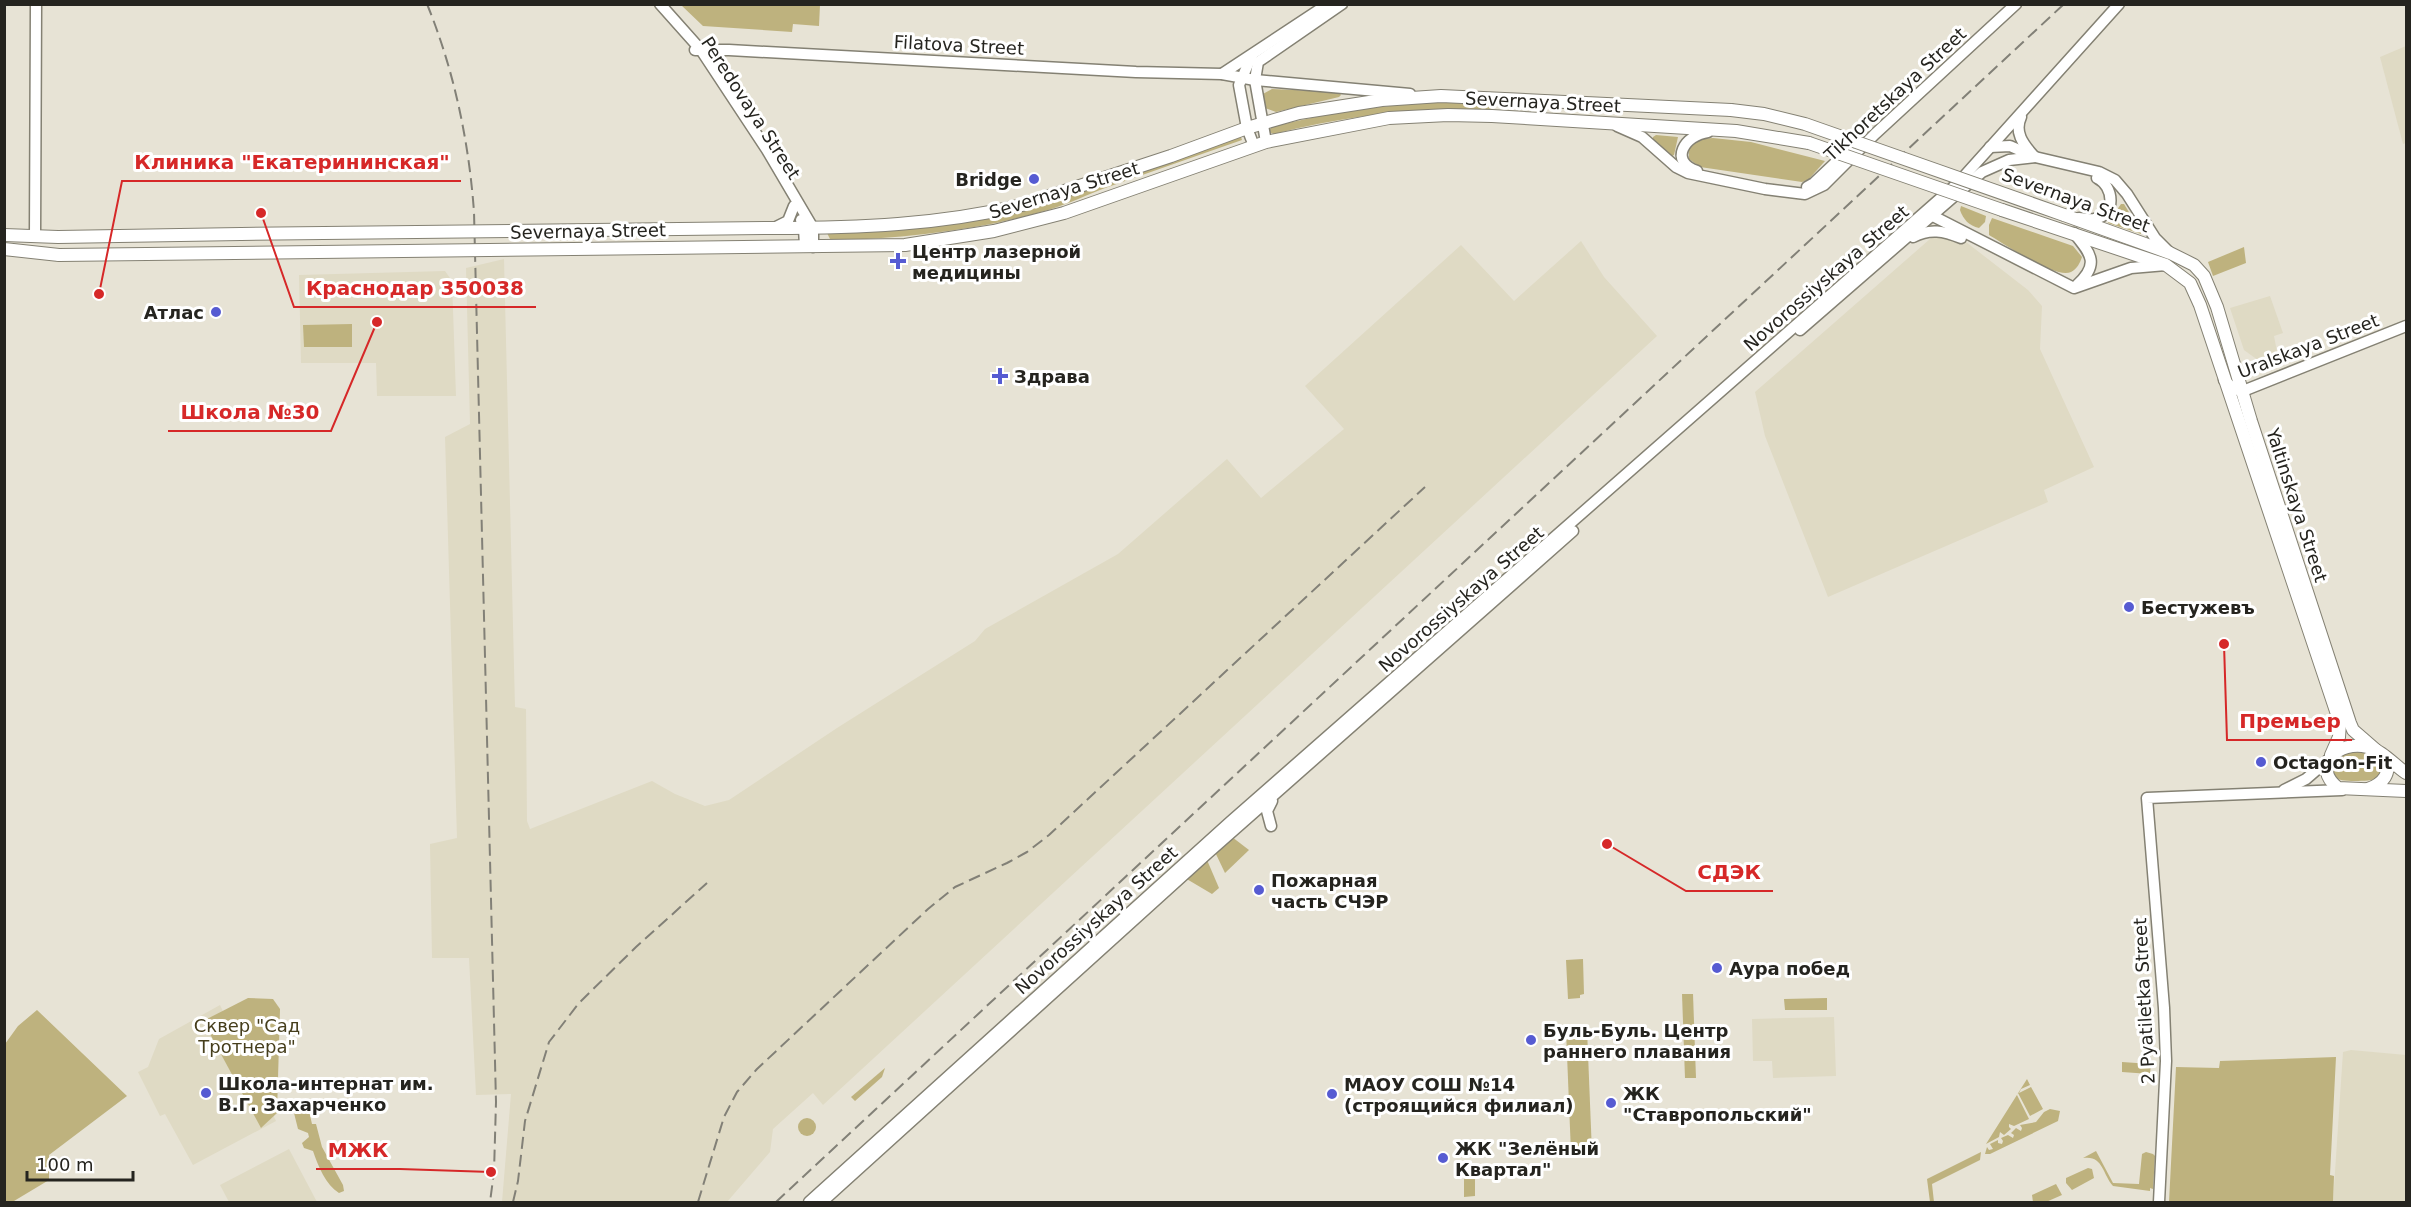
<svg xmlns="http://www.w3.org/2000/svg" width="2411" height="1207" font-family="'DejaVu Sans',sans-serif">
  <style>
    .built { fill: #dfdac4 }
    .green { fill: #beb27e }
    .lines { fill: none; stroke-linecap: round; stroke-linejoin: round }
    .secondary-casing { stroke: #848173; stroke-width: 13 }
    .primary-casing { stroke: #848173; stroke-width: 14 }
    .secondary { stroke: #fff; stroke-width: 10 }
    .primary { stroke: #fff; stroke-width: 12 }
    .rail { stroke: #828077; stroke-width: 2; stroke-dasharray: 12 6; stroke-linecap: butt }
    .primary-bridge-casing { stroke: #848173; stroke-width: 14; stroke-linecap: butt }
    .primary-bridge { stroke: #fff; stroke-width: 12 }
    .poi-dot { fill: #565bd2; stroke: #fff; stroke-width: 2 }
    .labels { text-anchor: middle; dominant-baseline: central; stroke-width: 6; stroke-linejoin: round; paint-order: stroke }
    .street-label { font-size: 18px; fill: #25241f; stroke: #fff }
    .poi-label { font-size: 18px; font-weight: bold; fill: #25241f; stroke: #fff; text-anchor: start }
    .park-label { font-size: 18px; fill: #463e1c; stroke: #fff }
    .leader { fill: none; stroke: #d62828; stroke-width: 2 }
    .callout-dot { fill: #d62828; stroke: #fff; stroke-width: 2 }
    .callout-label { font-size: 20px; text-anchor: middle; font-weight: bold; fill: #d62828; stroke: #fff; stroke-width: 6; stroke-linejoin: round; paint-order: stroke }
  </style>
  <rect width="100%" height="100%" fill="#e7e3d5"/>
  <!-- built -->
  <g class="built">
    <polygon points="2406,46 2406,143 2403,144 2380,57"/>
    <polygon points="1938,232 1966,242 2028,290 2042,306 2040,349 2094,467 2044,490 2048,502 1828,597 1765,436 1755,392"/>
    <polygon points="1581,241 1604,277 1657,336 823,1105 813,1093 773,1129 770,1152 727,1202 502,1202 511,1094 476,1095 469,958 432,958 430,844 457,838 445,437 470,424 466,268 504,259 515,707 526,709 527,821 530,829 652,781 675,794 705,806 729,800 837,728 975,641 985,629 1118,554 1227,459 1261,498 1344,429 1305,386 1461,245 1514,301"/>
    <polygon points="445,271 452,281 456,396 377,396 376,363 301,363 299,275"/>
    <polygon points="2270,296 2283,333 2274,336 2278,357 2262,363 2244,350 2230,308"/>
    <polygon points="220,1005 276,1121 193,1165 165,1114 160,1116 138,1072 148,1067 159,1039"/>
    <polygon points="1834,1017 1836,1076 1773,1078 1772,1061 1753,1061 1752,1019"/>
    <polygon points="2351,1050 2406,1055 2406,1202 2333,1202 2343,1052"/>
    <polygon points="289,1149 317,1202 229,1202 220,1185"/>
  </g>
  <!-- green -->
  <g class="green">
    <polygon points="681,5 820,5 819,26 793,24 792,32 703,26"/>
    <polygon points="1272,89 1339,92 1341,95 1339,97 1276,112 1265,108 1261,95"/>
    <path d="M 1450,102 L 1489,104 L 1492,108 L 1489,111 C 1415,107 1345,116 1274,134 L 1269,132 L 1271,127 C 1331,112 1388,104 1450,102 Z"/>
    <polygon points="1656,135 1678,137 1674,155 1672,156 1653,139 1653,137"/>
    <path d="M 1241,137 L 1242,140 C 1197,156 1153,171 1108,187 C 1088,194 1069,204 1048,210 C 977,231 904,238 831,241 L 827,233 L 886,231 L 976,220 L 1047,203 Z"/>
    <polygon points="1713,138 1751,142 1825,161 1809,179 1802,182 1700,167 1689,159 1689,149 1697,139"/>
    <polygon points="2121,204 2124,204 2141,232 2141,234 2108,223"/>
    <path d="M 1961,206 L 1986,216 L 1985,222 L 1979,228 C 1969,226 1963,219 1960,210 Z"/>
    <path d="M 1992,218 L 2073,246 L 2082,257 C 2080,263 2077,269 2071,272 C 2054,279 2005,244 1989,235 L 1989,225 Z"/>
    <polygon points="2244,247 2246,263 2213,276 2208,262"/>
    <polygon points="352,324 352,347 304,347 303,325"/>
    <path d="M 2365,751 L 2381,759 L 2384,768 L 2377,779 C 2369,781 2340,783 2334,777 C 2331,773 2332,767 2331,763 L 2346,752 Z"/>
    <polygon points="1232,837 1249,850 1225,873 1215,852"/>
    <polygon points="1207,860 1219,888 1212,894 1185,878"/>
    <polygon points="1583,959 1584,994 1580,995 1580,998 1568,999 1566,960"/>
    <polygon points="1682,994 1693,994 1696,1078 1685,1078"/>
    <polygon points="248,998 273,999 280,1009 277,1113 261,1128 203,1021"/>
    <polygon points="1827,998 1827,1010 1785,1010 1784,999"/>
    <polygon points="37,1010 127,1096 49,1155 49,1180 14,1201 15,1202 5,1202 5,1044 18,1026"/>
    <polygon points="1587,1029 1592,1153 1571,1153 1566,1030"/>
    <polygon points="2336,1057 2330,1175 2334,1176 2333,1202 2169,1202 2176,1067 2219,1068 2220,1061"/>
    <polygon points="2122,1062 2151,1064 2150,1074 2122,1072"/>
    <polygon points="885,1068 882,1077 855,1101 851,1097"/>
    <polygon points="2027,1079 2030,1085 2021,1089 2019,1093 2031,1087 2043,1109 2030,1116 2018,1093 2017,1095 2029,1119 2014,1126 2009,1124 2009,1127 2011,1129 2004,1135 2000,1132 1999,1137 1986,1144"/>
    <path d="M 306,1098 L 312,1124 L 316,1124 L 322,1147 L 343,1185 L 344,1191 L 339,1193 C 326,1185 318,1166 313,1151 L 304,1148 L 302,1143 L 309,1137 L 308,1133 L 298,1129 L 294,1113 L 300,1110 L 300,1100 Z"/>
    <polygon points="2050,1109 2060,1111 2058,1121 1990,1154 1985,1154 1987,1147 1989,1150 1993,1149 1990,1144 1998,1140 1998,1143 2002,1144 2003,1141 2001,1138 2008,1135 2013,1138 2014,1135 2011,1133 2016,1128 2021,1131 2022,1128 2020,1125 2036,1122 2044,1112"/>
    <circle cx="807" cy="1127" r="9"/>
    <path d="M 2096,1151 L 2113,1183 L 2139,1184 L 2142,1154 L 2146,1152 L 2153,1154 L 2155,1156 L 2153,1189 L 2150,1188 L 2150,1191 L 2113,1186 C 2102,1173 2103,1155 2083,1158 Z"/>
    <polygon points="1981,1152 1980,1160 1932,1184 1934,1202 1930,1202 1927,1179"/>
    <polygon points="2088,1168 2092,1169 2094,1178 2072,1190 2066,1183 2066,1178"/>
    <polygon points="1464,1176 1475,1176 1475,1196 1464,1197"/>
    <polygon points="2056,1184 2062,1195 2046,1202 2033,1202 2032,1195"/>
  </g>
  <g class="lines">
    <defs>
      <g id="secondary">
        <polyline points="660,4 701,50 767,150 813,228 813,247"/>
        <polyline points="695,50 729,50 1136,72 1222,74 1255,80 1410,94"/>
        <polyline points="1252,55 1239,85 1247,128 1254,146"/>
        <polyline points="1222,74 1328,4"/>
        <path d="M 2021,117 C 2014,132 2023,144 2033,155"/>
        <polyline points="1617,126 1642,137 1676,167 1688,173 1765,189 1805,194 1824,185 1875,134 2016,4"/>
        <polyline points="1266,142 1255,80 1258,62 1342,4"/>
        <polyline points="1990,147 2010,146 2035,157 2099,172 2115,180 2127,194 2155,238 2170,253"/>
        <path d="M 1697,171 C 1668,161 1685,135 1708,132"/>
        <polyline points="1807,187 1814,183 1849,150"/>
        <polyline points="1927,213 2074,288 2131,268 2166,265"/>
        <path d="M 2079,218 C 2084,218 2090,220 2094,219 C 2117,216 2114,186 2097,178"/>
        <polyline points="801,220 804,228 805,246"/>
        <polyline points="776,227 788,221 794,206"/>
        <path d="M 2074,233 C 2091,254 2100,264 2077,285"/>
        <polyline points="35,236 36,4"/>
        <path d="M 1913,237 C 1930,228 1944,231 1961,238"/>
        <polyline points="1800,330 1982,172 2009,160 2035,157"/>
        <polyline points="2224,380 2234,389 2243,391 2406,326"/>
        <polyline points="2284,790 2306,779 2328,760"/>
        <polyline points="1271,826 1267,811 1272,801"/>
        <polyline points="809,1202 1230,822 1958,183 2119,4"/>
        <polyline points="822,1202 1208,853 1573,531"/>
        <polyline points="2159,1202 2166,1061 2164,1008 2147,798 2342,790"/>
      </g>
      <g id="primary">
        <polyline points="2002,210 2166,265 2190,283 2200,305 2340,723 2339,737 2331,755"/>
        <polyline points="2064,215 2170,253 2194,265 2204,276 2217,307 2251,421 2350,723 2353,730 2376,750"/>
        <path d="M 772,228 C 857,228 940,225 1022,205 L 1171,156 L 1247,128 L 1299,113 L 1382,100 L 1441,96 L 1731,110"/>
        <polyline points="4,235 58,237 241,234"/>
        <polyline points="660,248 905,245 994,231 1064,213 1266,142 1389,118 1448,115 1492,116 1736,131 1809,143"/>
        <polyline points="4,249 59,255"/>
        <path d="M 2406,773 C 2394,765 2382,750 2367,747 C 2339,740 2310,766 2338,788 L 2406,791"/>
        <path d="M 2368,789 C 2383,784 2392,773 2385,758"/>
      </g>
    </defs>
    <!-- secondary casing -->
    <use href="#secondary" class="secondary-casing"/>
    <!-- primary casing -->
    <use href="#primary" class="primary-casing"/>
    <!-- secondary -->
    <use href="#secondary" class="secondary"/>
    <!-- primary -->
    <use href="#primary" class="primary"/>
    <!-- rail -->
    <g class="rail">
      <path d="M 427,4 C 454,70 469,142 474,212 L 496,1102 L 494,1172 L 490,1202"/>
      <polyline points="513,1202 518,1181 525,1121 549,1042 579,1003 636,947 707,883"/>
      <polyline points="698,1202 724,1117 737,1092 757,1069 928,909 955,887 1007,863 1027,852 1049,835 1425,487"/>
      <polyline points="776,1202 2064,4"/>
    </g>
    <defs>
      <g id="primary-bridge">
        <polyline points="1731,110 1764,114 1805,124 2064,215"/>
        <polyline points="1809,143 2002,210"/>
        <polyline points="241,234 772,228"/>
        <polyline points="59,255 660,248"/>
      </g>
    </defs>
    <!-- primary-bridge casing -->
    <use href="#primary-bridge" class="primary-bridge-casing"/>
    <!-- primary-bridge -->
    <use href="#primary-bridge" class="primary-bridge"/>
  </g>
  <!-- markers -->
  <g class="poi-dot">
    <circle cx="1034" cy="179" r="6"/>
    <path d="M895 252h6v6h6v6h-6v6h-6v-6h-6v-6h6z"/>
    <circle cx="216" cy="312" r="6"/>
    <path d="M997 367h6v6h6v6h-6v6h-6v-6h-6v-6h6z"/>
    <circle cx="2129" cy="607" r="6"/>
    <circle cx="2261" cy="762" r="6"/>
    <circle cx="1259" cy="890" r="6"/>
    <circle cx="1717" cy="968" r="6"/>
    <circle cx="1531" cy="1040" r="6"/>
    <circle cx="206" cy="1093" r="6"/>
    <circle cx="1332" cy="1094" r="6"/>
    <circle cx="1611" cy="1103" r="6"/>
    <circle cx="1443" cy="1158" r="6"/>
  </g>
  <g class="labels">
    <!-- street labels -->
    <g class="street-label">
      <text transform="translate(959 45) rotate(3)">Filatova Street</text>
      <text transform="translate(1895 94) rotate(-43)">Tikhoretskaya Street</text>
      <text transform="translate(1543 102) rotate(3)">Severnaya Street</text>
      <text transform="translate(751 108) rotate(57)">Peredovaya Street</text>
      <text transform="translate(1064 190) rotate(-17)">Severnaya Street</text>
      <text transform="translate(2076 200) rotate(20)">Severnaya Street</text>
      <text transform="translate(588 231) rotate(-1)">Severnaya Street</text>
      <text transform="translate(1826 278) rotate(-41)">Novorossiyskaya Street</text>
      <text transform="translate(2308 346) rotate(-21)">Uralskaya Street</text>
      <text transform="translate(2297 505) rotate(72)">Yaltinskaya Street</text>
      <text transform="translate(1461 599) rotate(-41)">Novorossiyskaya Street</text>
      <text transform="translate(1096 920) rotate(-42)">Novorossiyskaya Street</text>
      <text transform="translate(2144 1001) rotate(-93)">2 Pyatiletka Street</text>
    </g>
    <!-- poi labels -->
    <g class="poi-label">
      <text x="1022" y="179" text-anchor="end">Bridge</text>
      <text x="912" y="251">Центр лазерной<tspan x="912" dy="21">медицины</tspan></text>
      <text x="204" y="312" text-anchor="end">Атлас</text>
      <text x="1014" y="376">Здрава</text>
      <text x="2141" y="607">Бестужевъ</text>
      <text x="2273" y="762">Octagon-Fit</text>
      <text x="1271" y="880">Пожарная<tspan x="1271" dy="21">часть СЧЭР</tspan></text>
      <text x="1729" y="968">Аура побед</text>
      <text x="1543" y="1030">Буль-Буль. Центр<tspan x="1543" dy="21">раннего плавания</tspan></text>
      <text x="218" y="1083">Школа-интернат им.<tspan x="218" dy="21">В.Г. Захарченко</tspan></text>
      <text x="1344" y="1084">МАОУ СОШ №14<tspan x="1344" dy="21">(строящийся филиал)</tspan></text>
      <text x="1623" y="1093">ЖК<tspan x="1623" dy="21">"Ставропольский"</tspan></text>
      <text x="1455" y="1148">ЖК "Зелёный<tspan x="1455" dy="21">Квартал"</tspan></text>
    </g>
    <!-- park labels -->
    <g class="park-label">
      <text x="247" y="1025">Сквер "Сад<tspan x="247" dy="21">Тротнера"</tspan></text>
    </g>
  </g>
  <!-- callouts -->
  <path class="leader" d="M99 294L122 181H461M261 213L294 307H536M377 322L331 431H168M2224 644L2227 740H2352M1607 844L1686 891H1773M491 1172L400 1169H316"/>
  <g class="callout-dot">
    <circle cx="99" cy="294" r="6"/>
    <circle cx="261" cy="213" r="6"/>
    <circle cx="377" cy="322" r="6"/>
    <circle cx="2224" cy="644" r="6"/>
    <circle cx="1607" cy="844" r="6"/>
    <circle cx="491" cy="1172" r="6"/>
  </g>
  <g class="callout-label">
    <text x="292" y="169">Клиника "Екатерининская"</text>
    <text x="415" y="295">Краснодар 350038</text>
    <text x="250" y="419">Школа №30</text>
    <text x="2290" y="728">Премьер</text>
    <text x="1729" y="879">СДЭК</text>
    <text x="358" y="1157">МЖК</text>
  </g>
  <!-- border -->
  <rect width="2411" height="1207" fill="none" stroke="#25241f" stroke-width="12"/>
  <!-- scale -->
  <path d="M27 1171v9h106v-9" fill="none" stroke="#25241f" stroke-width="3"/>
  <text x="36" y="1171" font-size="18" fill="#25241f" stroke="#ffffff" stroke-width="4.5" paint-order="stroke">100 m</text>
</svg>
